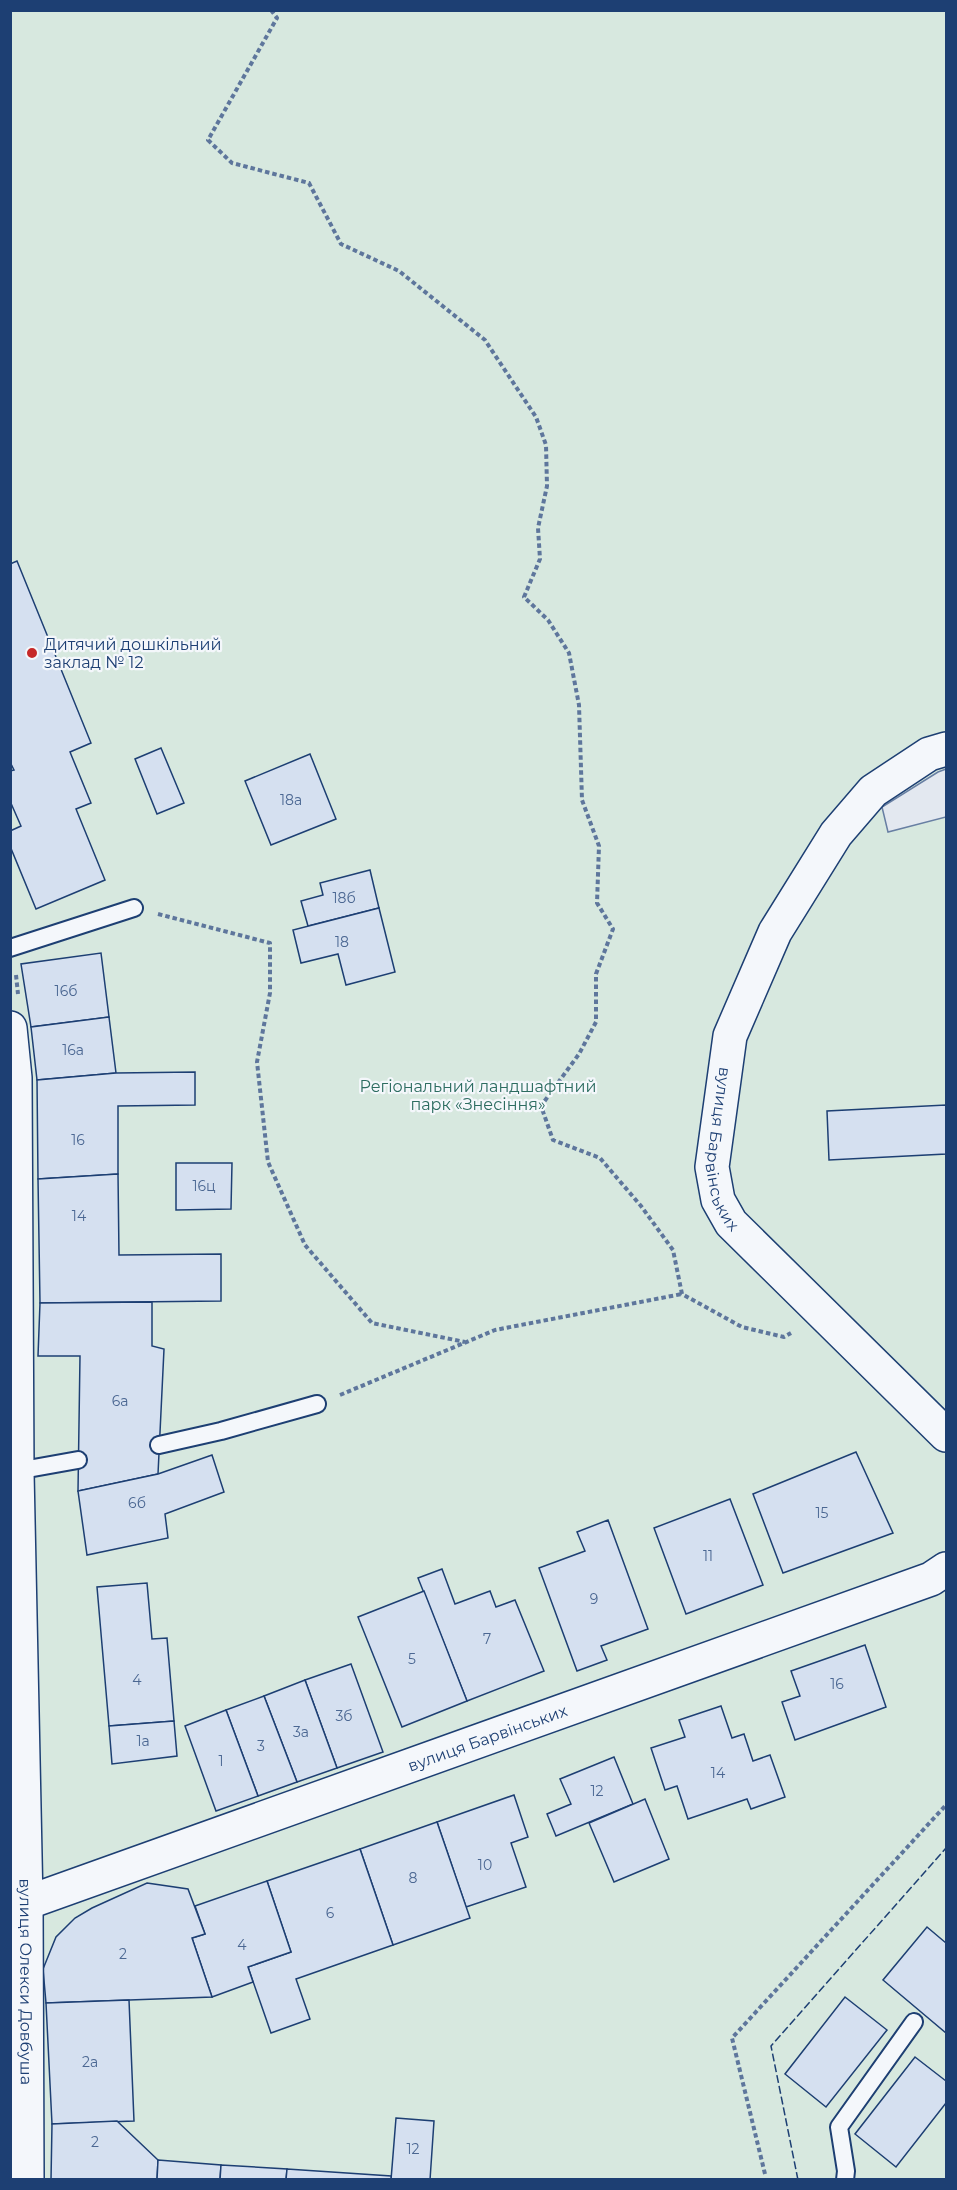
<svg xmlns="http://www.w3.org/2000/svg" width="957" height="2190" font-family="Montserrat,sans-serif">
  <style>
    .green { fill: #d7e8df; stroke: #687fa3; stroke-width: 1.5 }
    .parking { fill: #e3e8f0; stroke: #687fa3; stroke-width: 1.5 }
    .building { fill: #d5e0f0; stroke: #1d3f73; stroke-width: 1.5 }
    .lines { fill: none; stroke-linecap: round; stroke-linejoin: round }
    .service-casing { stroke: #1d3f73; stroke-width: 20 }
    .minor-casing { stroke: #1d3f73; stroke-width: 36 }
    .path { stroke: #5e769c; stroke-width: 4; stroke-dasharray: 4.5 3; stroke-linecap: butt }
    .service { stroke: #f4f7fb; stroke-width: 16 }
    .minor { stroke: #f4f7fb; stroke-width: 33 }
    .fence { stroke: #1d3f73; stroke-width: 1.5; stroke-dasharray: 8 3; stroke-linecap: butt }
    .poi-dot { fill: #c62828; stroke: #f4f7fb; stroke-width: 2 }
    .labels { text-anchor: middle; dominant-baseline: central; stroke-width: 4.5; stroke-linejoin: round; paint-order: stroke }
    .number-label { font-size: 14px; fill: #4b6792 }
    .poi-label { font-size: 16px; fill: #1d3f73; stroke: #f4f7fb; text-anchor: start }
    .park-label { font-size: 16px; fill: #2c6c60; stroke: #f4f7fb }
    .street-label { font-size: 16px; fill: #1d3f73; stroke: #f4f7fb }
  </style>
  <rect width="100%" height="100%" fill="#f4f7fb"/>
  <!-- green -->
  <polygon class="green" points="11,11 946,11 946,2179 11,2180"/>
  <!-- parking -->
  <polygon class="parking" points="946,769 946,817 888,832 882,807 938,772"/>
  <!-- building -->
  <g class="building">
    <polygon points="17,561 91,743 70,752 91,803 76,809 105,880 36,909 10,846 10,831 21,826 10,801 10,771 14,770 10,762 10,564"/>
    <polygon points="161,748 184,803 157,814 135,759"/>
    <polygon points="310,754 336,819 271,845 245,781"/>
    <polygon points="370,870 379,908 308,926 301,901 323,895 320,883"/>
    <polygon points="379,908 395,972 346,985 338,954 301,963 293,930"/>
    <polygon points="101,953 109,1017 31,1027 21,964"/>
    <polygon points="109,1017 116,1073 37,1080 31,1027"/>
    <polygon points="195,1072 195,1105 118,1106 118,1174 38,1179 37,1080 116,1073"/>
    <polygon points="946,1105 946,1154 829,1160 827,1111"/>
    <polygon points="176,1163 232,1163 231,1209 176,1210"/>
    <polygon points="118,1174 119,1255 221,1254 221,1301 40,1303 38,1179"/>
    <polygon points="152,1302 152,1346 164,1349 158,1474 78,1491 80,1356 38,1356 40,1303"/>
    <polygon points="856,1452 893,1533 783,1573 753,1494"/>
    <polygon points="212,1455 224,1492 165,1514 168,1538 87,1555 78,1491 158,1474"/>
    <polygon points="730,1499 763,1585 686,1614 654,1528"/>
    <polygon points="608,1520 648,1629 601,1646 607,1660 577,1671 539,1568 585,1551 577,1532"/>
    <polygon points="442,1569 455,1604 490,1591 496,1607 515,1600 544,1671 467,1701 418,1578"/>
    <polygon points="147,1583 152,1639 167,1638 174,1721 109,1726 97,1587"/>
    <polygon points="424,1591 467,1701 402,1727 358,1617"/>
    <polygon points="865,1645 886,1707 795,1740 782,1702 800,1696 791,1671"/>
    <polygon points="351,1664 383,1752 337,1768 305,1680"/>
    <polygon points="305,1680 337,1768 297,1782 264,1696"/>
    <polygon points="264,1696 297,1782 258,1796 226,1710"/>
    <polygon points="721,1706 732,1738 744,1734 753,1761 770,1755 785,1797 751,1809 747,1799 688,1819 677,1786 665,1790 651,1748 685,1737 679,1720"/>
    <polygon points="226,1710 258,1796 216,1811 185,1726"/>
    <polygon points="174,1721 177,1756 112,1764 109,1726"/>
    <polygon points="614,1757 633,1804 556,1836 547,1814 571,1804 560,1779"/>
    <polygon points="514,1795 528,1837 511,1843 526,1887 466,1907 437,1822"/>
    <polygon points="645,1799 669,1859 614,1882 589,1823"/>
    <polygon points="437,1822 470,1918 393,1945 360,1849"/>
    <polygon points="360,1849 393,1945 296,1979 310,2019 271,2033 248,1967 291,1952 267,1881"/>
    <polygon points="267,1881 291,1952 248,1967 253,1982 212,1997 192,1938 205,1934 195,1906"/>
    <polygon points="147,1883 188,1889 205,1934 192,1938 212,1997 46,2003 43,1969 56,1937 75,1918 92,1908"/>
    <polygon points="927,1927 946,1943 946,2033 883,1980"/>
    <polygon points="845,1997 887,2030 826,2107 785,2074"/>
    <polygon points="129,2000 134,2121 52,2124 46,2003"/>
    <polygon points="915,2057 946,2081 946,2103 896,2167 855,2134"/>
    <polygon points="396,2118 434,2121 430,2180 391,2180"/>
    <polygon points="117,2121 158,2160 157,2180 51,2180 52,2124"/>
    <polygon points="158,2160 221,2165 220,2180 157,2180"/>
    <polygon points="221,2165 287,2169 286,2180 220,2180"/>
    <polygon points="287,2169 391,2176 391,2180 286,2180"/>
  </g>
  <g class="lines">
    <defs>
      <g id="service">
        <polyline points="10,948 134,908"/>
        <polyline points="159,1445 221,1431 317,1404"/>
        <polyline points="11,1472 78,1460"/>
        <polyline points="845,2180 846,2171 839,2127 914,2022"/>
      </g>
      <g id="minor">
        <path id="s1" d="M 946,749 L 929,754 L 873,791 L 836,834 L 775,932 L 730,1036 L 712,1167 L 718,1200 L 731,1223 L 946,1435"/>
        <path id="s2" d="M 10,1028 L 15,1078 L 17,1472 L 26,1903 L 27,2180"/>
        <path id="s3" d="M 26,1903 L 931,1579 L 946,1569"/>
      </g>
    </defs>
    <!-- service casing -->
    <use href="#service" class="service-casing"/>
    <!-- minor casing -->
    <use href="#minor" class="minor-casing"/>
    <!-- path -->
    <g class="path">
      <polyline points="271,10 277,18 208,140 232,163 309,183 341,244 399,271 485,340 536,417 546,445 547,486 538,528 540,559 524,597 548,620 569,653 579,705 582,800 599,846 597,903 613,929 596,974 596,1022 579,1054 541,1106 553,1140 600,1158 641,1206 673,1250 682,1294 742,1327 784,1337 791,1333"/>
      <polyline points="158,914 270,943 270,993 257,1062 268,1162 305,1245 372,1323 465,1342"/>
      <polyline points="16,975 18,994"/>
      <polyline points="340,1395 495,1330 682,1294"/>
      <polyline points="765,2174 732,2038 946,1805"/>
    </g>
    <!-- service -->
    <use href="#service" class="service"/>
    <!-- minor -->
    <use href="#minor" class="minor"/>
    <!-- fence -->
    <polyline class="fence" points="798,2180 771,2046 946,1848"/>
  </g>
  <!-- markers -->
  <circle class="poi-dot" cx="32" cy="653" r="6"/>
  <g class="labels">
    <!-- number labels -->
    <g class="number-label">
      <text x="291" y="800">18а</text>
      <text x="344" y="898">18б</text>
      <text x="342" y="942">18</text>
      <text x="66" y="991">16б</text>
      <text x="73" y="1050">16а</text>
      <text x="78" y="1140">16</text>
      <text x="204" y="1186">16ц</text>
      <text x="79" y="1216">14</text>
      <text x="120" y="1401">6а</text>
      <text x="137" y="1503">6б</text>
      <text x="822" y="1513">15</text>
      <text x="708" y="1556">11</text>
      <text x="594" y="1599">9</text>
      <text x="487" y="1639">7</text>
      <text x="412" y="1659">5</text>
      <text x="137" y="1680">4</text>
      <text x="837" y="1684">16</text>
      <text x="344" y="1716">3б</text>
      <text x="301" y="1732">3а</text>
      <text x="143" y="1741">1а</text>
      <text x="261" y="1746">3</text>
      <text x="221" y="1761">1</text>
      <text x="718" y="1773">14</text>
      <text x="597" y="1791">12</text>
      <text x="485" y="1865">10</text>
      <text x="413" y="1878">8</text>
      <text x="330" y="1913">6</text>
      <text x="242" y="1945">4</text>
      <text x="123" y="1954">2</text>
      <text x="90" y="2062">2а</text>
      <text x="95" y="2142">2</text>
      <text x="413" y="2149">12</text>
    </g>
    <!-- poi labels -->
    <g class="poi-label">
      <text x="44" y="644">Дитячий дошкільний<tspan x="44" dy="18">заклад № 12</tspan></text>
    </g>
    <!-- park labels -->
    <g class="park-label">
      <text x="478" y="1086">Регіональний ландшафтний<tspan x="478" dy="18">парк «Знесіння»</tspan></text>
    </g>
    <!-- street labels -->
    <g class="street-label">
      <text stroke="none"><textPath href="#s1" startOffset="486">вулиця Барвінських</textPath></text>
      <text stroke="none"><textPath href="#s3" startOffset="490">вулиця Барвінських</textPath></text>
      <text stroke="none"><textPath href="#s2" startOffset="954">вулиця Олекси Довбуша</textPath></text>
    </g>
  </g>
  <!-- border -->
  <rect width="957" height="2190" fill="none" stroke="#1d3f73" stroke-width="24"/>
</svg>
